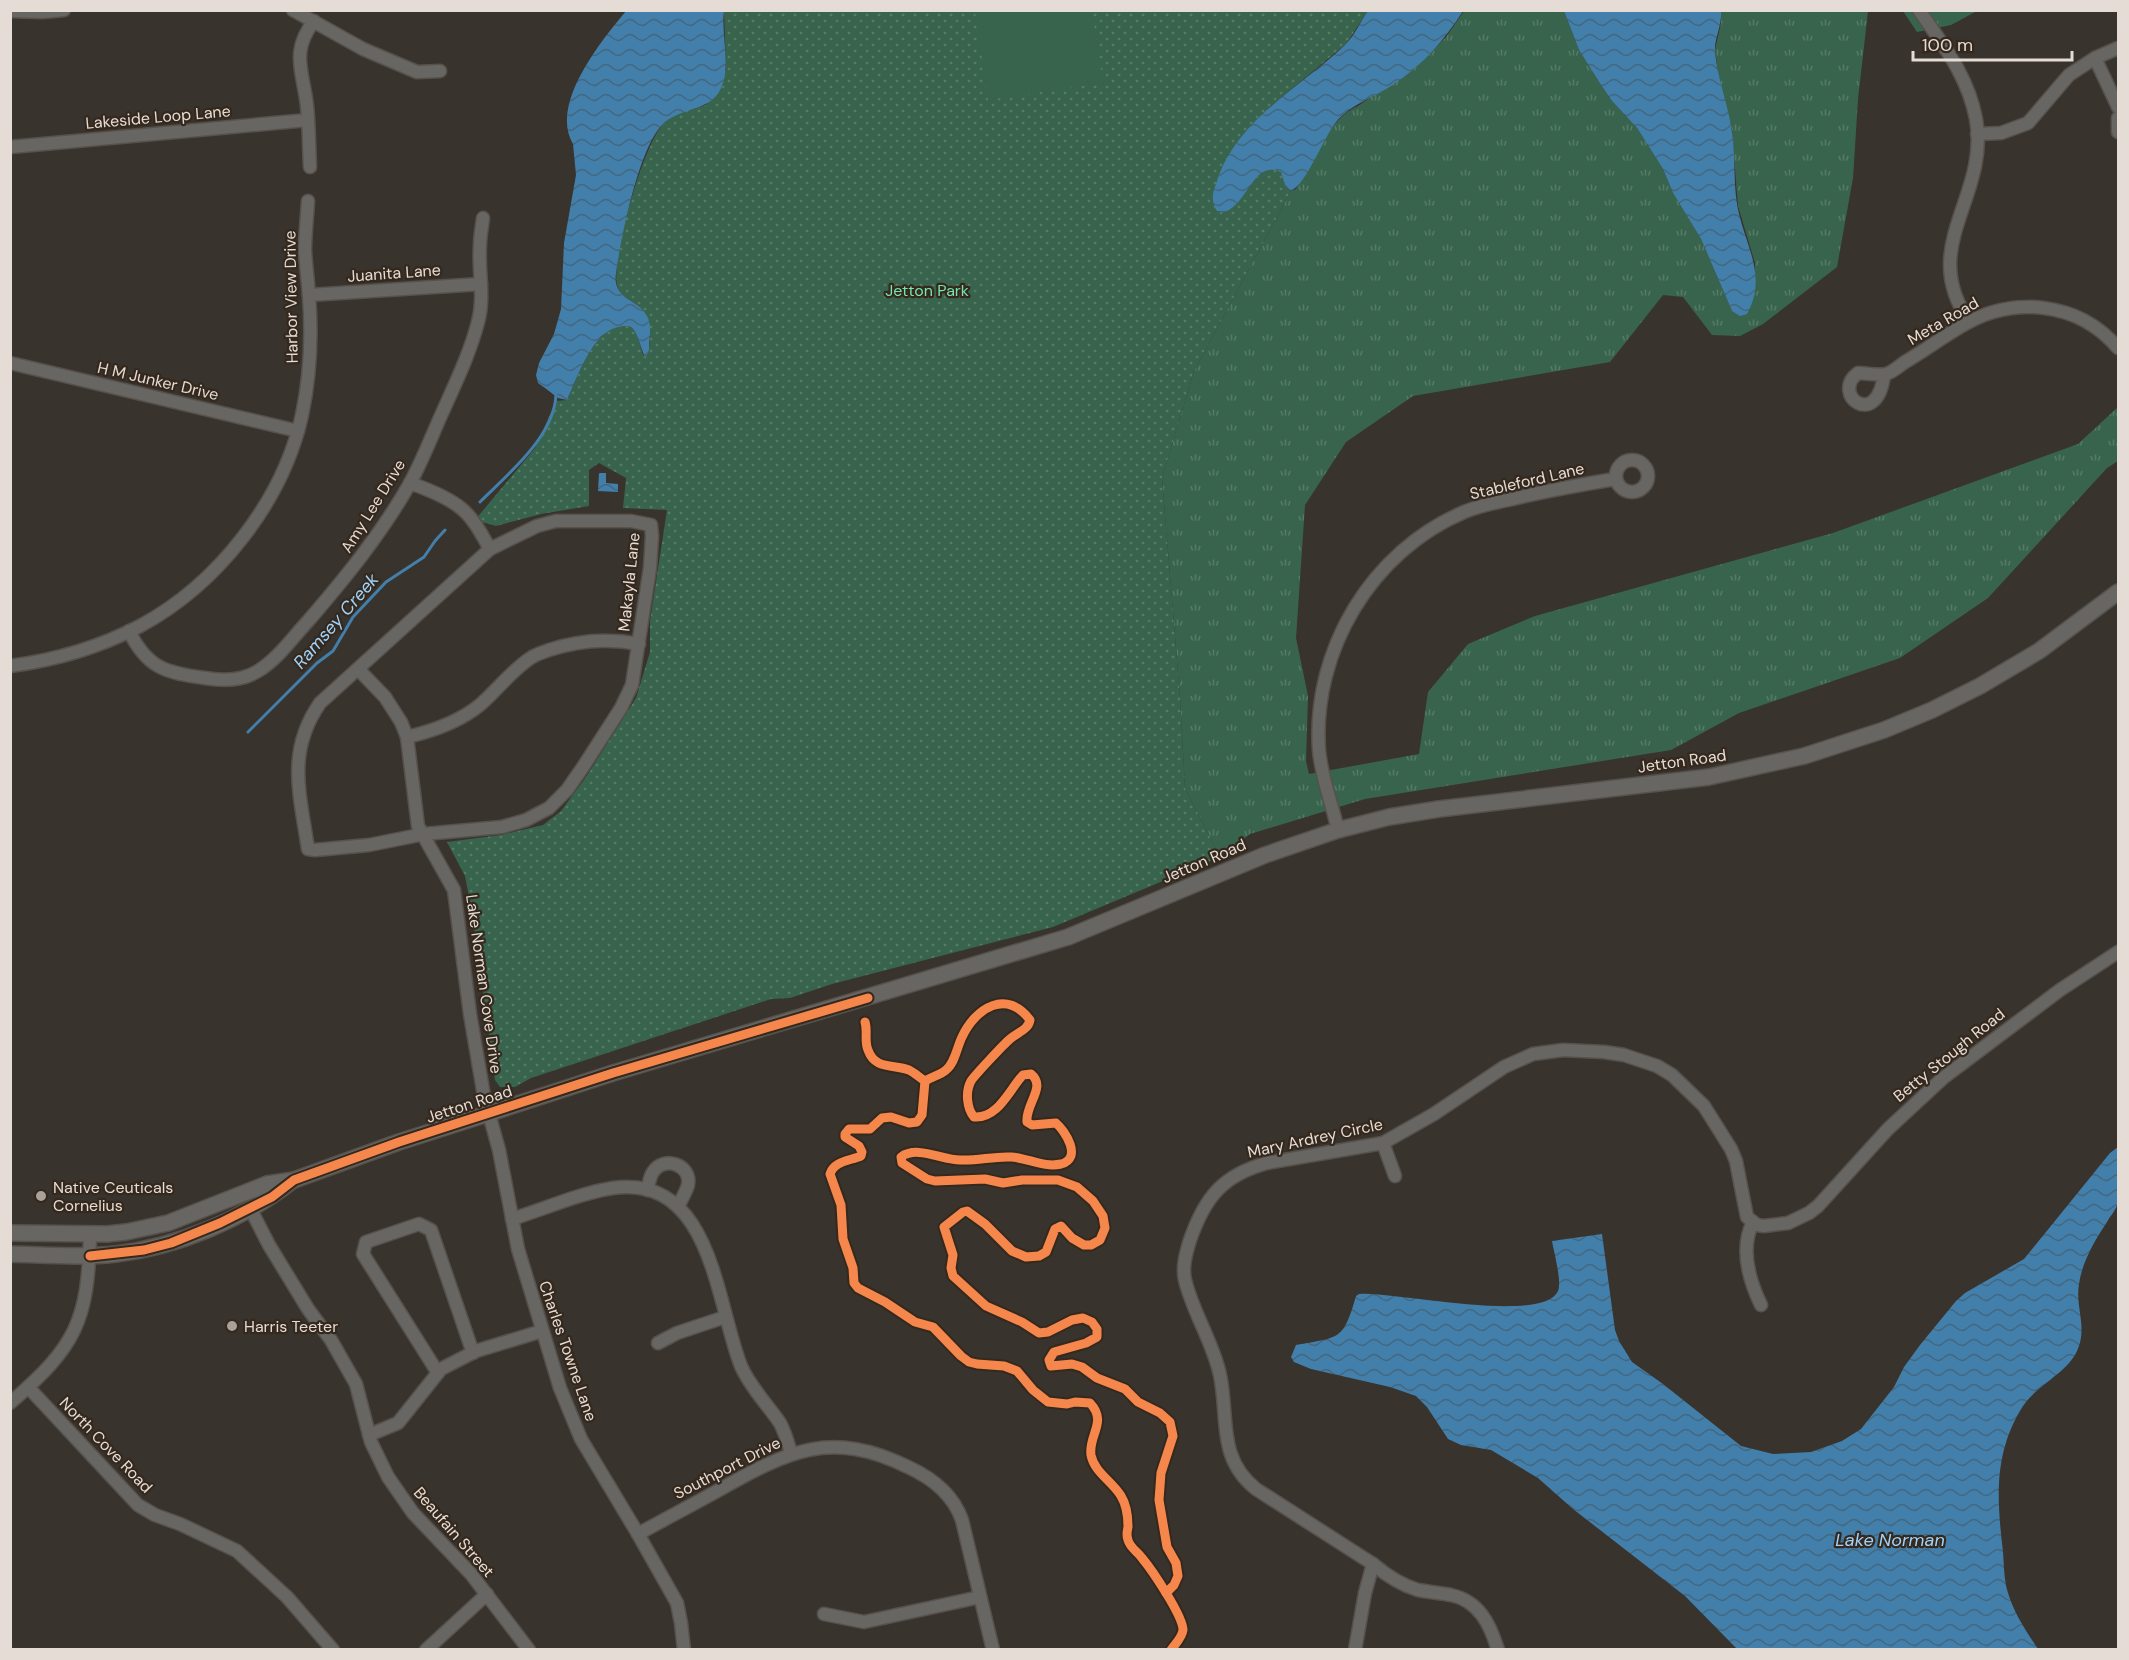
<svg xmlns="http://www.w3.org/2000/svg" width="2129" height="1660" font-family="'DM Sans',sans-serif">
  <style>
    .grass { fill: url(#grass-tufts) }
    .park { fill: url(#park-dots) }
    .pitch { fill: #38644d }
    .water { fill: url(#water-waves) }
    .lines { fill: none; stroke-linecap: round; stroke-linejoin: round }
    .stream { stroke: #427faa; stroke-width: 3 }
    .minor-casing { stroke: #57514c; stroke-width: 15 }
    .tertiary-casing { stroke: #57514c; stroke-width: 18 }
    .minor { stroke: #676663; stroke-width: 12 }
    .tertiary { stroke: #676663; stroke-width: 15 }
    .cycleway-casing { stroke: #35281d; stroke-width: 13 }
    .cycleway { stroke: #f5874c; stroke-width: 9 }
    .poi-dot { fill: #a9a19a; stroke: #35281d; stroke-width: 2 }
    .labels { text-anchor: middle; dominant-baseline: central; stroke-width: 4.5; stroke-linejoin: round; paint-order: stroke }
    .street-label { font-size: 16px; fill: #e5dcd5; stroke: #35281d }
    .park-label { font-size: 16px; fill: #76e6b0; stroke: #35281d }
    .poi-label { font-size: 16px; fill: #e5dcd5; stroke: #35281d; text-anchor: start }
    .water-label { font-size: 18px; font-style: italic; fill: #9fd3fb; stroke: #35281d }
  </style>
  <defs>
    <pattern id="grass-tufts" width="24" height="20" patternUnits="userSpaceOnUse" patternTransform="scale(1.5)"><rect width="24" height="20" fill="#38644d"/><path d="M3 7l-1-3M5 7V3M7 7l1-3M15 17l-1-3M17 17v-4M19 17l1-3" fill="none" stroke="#557a66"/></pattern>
    <pattern id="park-dots" width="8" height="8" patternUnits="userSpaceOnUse" patternTransform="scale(1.5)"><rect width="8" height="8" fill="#38644d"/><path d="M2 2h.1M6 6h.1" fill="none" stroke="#557a66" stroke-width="1.8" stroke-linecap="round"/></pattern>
    <pattern id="water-waves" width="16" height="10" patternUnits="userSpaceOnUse" patternTransform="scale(1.5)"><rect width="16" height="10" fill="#427faa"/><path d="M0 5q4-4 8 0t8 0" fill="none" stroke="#436780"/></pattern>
  </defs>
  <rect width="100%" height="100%" fill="#39332d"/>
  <!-- grass -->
  <g class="grass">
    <path d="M 1464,11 L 1564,11 L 1579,50 L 1601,85 L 1612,101 L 1637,128 L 1663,169 L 1673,193 L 1701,239 L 1732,311 L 1747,314 L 1755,283 L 1755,263 L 1738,206 L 1732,130 L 1720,86 L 1715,50 L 1721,23 L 1721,11 L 1868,11 L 1858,99 L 1853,178 L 1837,267 L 1763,324 L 1740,336 L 1712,335 L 1683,297 L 1663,295 L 1610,362 L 1413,396 L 1346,442 L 1305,505 L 1296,638 L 1308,696 L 1306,761 L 1309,774 L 1419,754 L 1428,692 L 1468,644 L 1535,616 L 1833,533 L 2078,444 L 2118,407 L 2118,461 L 2107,468 L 1988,598 L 1900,658 L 1739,713 L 1671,750 L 1365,799 L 1250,834 L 1220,857 L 1185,788 L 1180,697 L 1162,478 L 1194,371 L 1291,191 L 1296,189 C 1310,164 1330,117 1358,106 L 1422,61 L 1446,37 Z"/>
    <polygon points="1903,11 1977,11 1951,25 1917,32"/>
  </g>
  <!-- park -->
  <path class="park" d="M 724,11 L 1368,11 L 1346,44 L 1271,106 L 1231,152 L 1217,211 C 1220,211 1224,212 1227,210 C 1248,201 1254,160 1282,172 L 1285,185 L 1291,191 L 1194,371 L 1162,478 L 1180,697 L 1185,788 L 1220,857 L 1053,927 L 832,984 L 790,998 L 771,999 L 531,1078 L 515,1087 L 500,1087 L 495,1080 L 472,912 L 465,876 L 447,842 L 501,835 L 543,825 L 561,811 L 586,777 L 636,698 L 650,652 L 650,621 L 667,510 L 623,508 L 626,478 L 599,463 L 589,470 L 589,506 L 541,514 L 496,526 L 475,520 L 535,448 L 556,401 L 567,400 C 577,378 593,330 620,327 C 624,326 630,325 633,329 C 638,335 641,348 643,355 L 647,354 C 654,338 649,315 635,304 C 627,297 619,296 617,285 C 611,258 644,142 664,123 C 675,112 692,110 706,105 L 726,70 Z"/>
  <!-- pitch -->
  <polygon class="pitch" points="975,11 1092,11 1103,83 988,100"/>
  <!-- water -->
  <g class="water">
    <path d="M 626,11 L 724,11 C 721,32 730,63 723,83 C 714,112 685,106 665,122 C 639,144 621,239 616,273 C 612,301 639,298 648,318 C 652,327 649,341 649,350 L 647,355 L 644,355 C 641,348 638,335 633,329 C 630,325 624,326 620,327 C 593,330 577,378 567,400 L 558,398 L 545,388 L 538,383 L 536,375 L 539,363 L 554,334 L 561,309 L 564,243 L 576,175 L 573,144 C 549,104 602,40 626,11 Z"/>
    <path d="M 1368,11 L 1463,11 C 1445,39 1423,65 1394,84 C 1375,97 1351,104 1336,122 C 1324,137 1305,186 1291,191 L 1285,185 L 1281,172 C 1254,160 1248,202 1227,211 C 1224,212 1220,211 1217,211 C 1210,200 1213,192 1217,181 C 1237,119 1301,87 1345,45 C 1355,35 1360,22 1368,11 Z"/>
    <path d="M 1564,11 L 1721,11 C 1722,26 1714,39 1715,51 C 1717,77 1727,101 1731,126 C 1736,152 1733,178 1737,204 C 1743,242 1769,275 1747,314 L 1740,316 L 1732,311 L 1701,239 L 1673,193 L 1663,169 L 1637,128 L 1612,101 L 1601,85 L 1579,50 Z"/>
    <polygon points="599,473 606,473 606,483 618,484 618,492 598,491"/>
    <path d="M 2118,1147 C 2119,1159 2121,1193 2118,1202 C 2117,1209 2110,1216 2107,1222 C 2095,1240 2082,1262 2079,1284 C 2075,1308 2088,1327 2077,1351 C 2067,1373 2037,1385 2023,1406 C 1993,1453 1997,1500 2003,1552 C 2004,1565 2004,1581 2008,1593 C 2014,1613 2026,1631 2038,1649 L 1737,1649 L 1685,1596 L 1573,1509 L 1538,1478 L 1491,1450 L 1461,1445 L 1448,1439 L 1427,1407 L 1416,1396 L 1390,1387 L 1311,1369 L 1294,1362 L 1291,1357 L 1296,1345 C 1340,1337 1343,1341 1356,1296 L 1359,1294 C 1393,1291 1543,1325 1558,1291 C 1562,1282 1554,1252 1552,1241 L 1602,1234 L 1615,1330 L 1619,1341 L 1632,1362 L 1663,1384 L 1741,1446 L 1773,1454 L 1811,1452 L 1842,1441 L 1861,1429 L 1894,1387 L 1904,1367 L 1920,1345 L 1956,1301 L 1965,1293 L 2024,1259 L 2110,1153 Z"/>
  </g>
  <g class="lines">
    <!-- stream -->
    <g class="stream">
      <path d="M 480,502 C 508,474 555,436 556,394"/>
      <polyline points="248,732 317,663 333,651 353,617 386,582 424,557 435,541 445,530"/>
    </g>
    <defs>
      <g id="minor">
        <polyline points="293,10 363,49 417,72 440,71"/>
        <path d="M 1919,10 C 1943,45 1968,76 1976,119 C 1990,197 1917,246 1969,321"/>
        <polyline points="10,11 42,12 64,10"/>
        <polyline points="2095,58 2118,107"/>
        <polyline points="2118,118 2118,132"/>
        <polyline points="1977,134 2001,133 2028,123 2069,75 2095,58 2118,48"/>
        <polyline points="10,147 308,120"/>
        <path d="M 310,167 C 309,147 309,126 307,106 C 303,71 290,52 314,21"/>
        <polyline points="309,295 481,284"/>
        <polyline points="10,363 298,431"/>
        <path d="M 1884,375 C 1877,431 1830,394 1858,373 C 1867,373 1878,376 1886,374 C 1893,372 1899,366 1905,362 C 1924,351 1941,338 1960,327 C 2011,295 2078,301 2118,348"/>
        <circle cx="1632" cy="476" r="16"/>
        <path d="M 410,483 C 427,489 448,497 462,509 C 474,519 482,535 490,549"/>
        <path d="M 556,521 L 631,521 L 651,525 L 652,536 L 650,568 L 632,685 L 621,708 L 583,767 L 567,790 L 549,808 L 526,820 L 502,827 L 424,834 L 369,845 L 315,850 L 308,849 C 300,794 286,752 320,703 L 490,549 L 537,526 Z"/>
        <path d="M 129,631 C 147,668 166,673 205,678 C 223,681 242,681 258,671 C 278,659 293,637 309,620 C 346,577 381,534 409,485 C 422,462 432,435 443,411 C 456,382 470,353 478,322 C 485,297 478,271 480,245 C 480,236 482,227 483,218"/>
        <path d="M 10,666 C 56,660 100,647 140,626 C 218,584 283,501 302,415 C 310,377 312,335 309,296 C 308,281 306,266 305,251 C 305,234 307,218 308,201"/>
        <polyline points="358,669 385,697 401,722 407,737 418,826 454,890 470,1014 484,1096 499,1150 518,1249 560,1388 581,1439 638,1534 677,1603 681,1623 684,1650"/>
        <path d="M 407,737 C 433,731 461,721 481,704 C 498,689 513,669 532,657 C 537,654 544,652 549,650 C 579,640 608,638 639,644"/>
        <path d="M 1338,830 C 1332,804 1321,776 1319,750 C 1312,650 1372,551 1464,512 C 1478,506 1493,503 1508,500 C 1544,491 1579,485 1615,479"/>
        <polyline points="1383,1143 1395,1176"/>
        <path d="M 647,1190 C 649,1184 650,1176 653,1172 C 664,1155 692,1165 688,1185 C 686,1192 681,1200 678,1207"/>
        <polyline points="250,1208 269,1245 308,1309 331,1340 356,1384 371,1442 388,1477 413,1513 471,1574 529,1650"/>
        <path d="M 512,1219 C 544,1209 580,1193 613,1188 C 712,1174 716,1303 741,1366 C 750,1387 767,1404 780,1423 C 785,1432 788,1443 791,1453"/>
        <path d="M 1753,1222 C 1740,1248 1749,1280 1761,1305"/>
        <polyline points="658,1343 677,1333 725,1317"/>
        <polyline points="438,1373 363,1254 366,1242 419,1224 431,1230 473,1353"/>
        <polyline points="28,1387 138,1505 155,1515 180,1524 237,1551 287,1597 333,1650"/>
        <path d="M 10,1403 C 76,1346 88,1322 90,1235"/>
        <polyline points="369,1435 398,1423 441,1369 476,1351 542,1331"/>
        <path d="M 638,1534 C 665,1519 692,1505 719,1490 C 788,1451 831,1429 908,1467 C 932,1478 953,1494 962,1520 L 993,1650"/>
        <path d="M 1373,1564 L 1256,1489 C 1217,1458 1229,1418 1220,1375 C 1213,1342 1193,1313 1185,1280 C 1182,1267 1186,1253 1190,1240 C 1205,1197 1223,1175 1267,1163 L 1383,1143 L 1434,1114 L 1504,1067 L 1533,1054 L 1563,1050 L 1604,1052 L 1624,1055 L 1657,1066 L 1672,1075 L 1704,1106 L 1731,1149 L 1736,1161 L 1747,1217 L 1757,1225 L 1764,1226 L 1788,1223 L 1809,1213 L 1818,1206 L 1888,1129 L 1943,1078 L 2060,990 L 2118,952"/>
        <polyline points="824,1614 864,1622 980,1597"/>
        <polyline points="426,1650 487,1594"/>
        <path d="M 1355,1650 L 1365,1593 L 1373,1564 C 1386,1575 1401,1585 1418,1590 C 1429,1592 1440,1593 1451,1595 C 1479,1601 1490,1624 1498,1650"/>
      </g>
      <g id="tertiary">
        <polyline points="10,1233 107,1234 126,1232 168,1223 267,1184 294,1180 399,1142 490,1113 613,1073 1068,937 1265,855 1338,830 1389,817 1439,809 1709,777 1804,756 1884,730 1932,710 1980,686 2039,651 2118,592"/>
        <path d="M 10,1254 C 45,1255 81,1258 116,1254 C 177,1247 244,1219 292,1181"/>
      </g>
    </defs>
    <!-- minor casing -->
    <use href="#minor" class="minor-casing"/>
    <!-- tertiary casing -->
    <use href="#tertiary" class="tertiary-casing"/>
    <!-- minor -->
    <use href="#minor" class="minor"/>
    <!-- tertiary -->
    <use href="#tertiary" class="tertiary"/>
    <defs>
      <g id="cycleway">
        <path d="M 865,1022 C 868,1031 864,1041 868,1050 C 875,1070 893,1064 909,1070 C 915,1073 920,1078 925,1081 C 932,1077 940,1075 946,1070 C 955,1063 957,1047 962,1037 C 976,1007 1007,989 1030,1020 C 1028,1030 1018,1032 1010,1039 C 1004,1044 974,1076 971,1081 C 965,1092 967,1109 974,1117 C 998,1119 1009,1090 1023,1075 L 1031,1074 C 1047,1087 1025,1104 1027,1122 L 1032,1125 L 1056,1123 C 1065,1131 1083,1158 1061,1164 C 1044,1168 1028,1158 1011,1157 C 994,1156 977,1161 960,1160 C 942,1160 917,1145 901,1157 L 902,1163 L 927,1179 L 935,1181 L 985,1179 L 1003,1183 L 1022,1180 L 1058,1180 L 1077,1187 L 1093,1201 L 1103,1216 L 1105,1228 L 1100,1240 L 1091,1245 L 1084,1245 L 1072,1238 L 1061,1226 L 1055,1229 L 1046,1252 L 1039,1256 L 1026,1257 L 1012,1251 L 985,1224 L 967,1211 L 963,1212 L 944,1227 L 953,1255 L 951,1268 L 953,1276 L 986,1306 L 1022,1322 L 1039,1333 L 1048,1332 L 1072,1320 L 1083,1318 L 1092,1322 L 1097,1329 L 1097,1337 L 1086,1343 L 1054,1352 L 1049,1360 L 1051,1366 L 1072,1364 L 1082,1367 L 1097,1378 L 1125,1389 L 1138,1402 L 1160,1413 L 1170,1422 L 1173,1436 L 1161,1473 L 1159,1500 L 1167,1547 L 1176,1563 L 1178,1576 L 1174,1585 L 1166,1593"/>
        <path d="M 925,1081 L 922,1115 L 917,1122 L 909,1123 L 891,1117 L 882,1118 L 870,1129 L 849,1129 L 845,1134 L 845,1137 L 859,1146 L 862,1152 L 861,1156 C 849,1161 834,1161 830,1174 L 841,1205 L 843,1239 L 853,1268 L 854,1283 L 858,1288 L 885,1302 L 915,1322 L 933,1327 L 961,1356 L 969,1362 L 977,1364 L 1004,1366 L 1017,1371 L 1033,1390 L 1048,1402 L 1067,1404 L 1075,1402 L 1090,1403 C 1108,1422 1088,1435 1091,1455 C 1094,1472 1113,1482 1121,1496 C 1126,1504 1128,1517 1128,1527 C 1127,1532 1126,1535 1128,1540 C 1130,1548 1138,1552 1142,1558 C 1152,1570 1183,1616 1183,1630 C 1182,1638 1175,1644 1171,1650"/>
        <polyline points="90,1256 144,1250 171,1243 220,1223 272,1197 294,1180 399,1142 613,1073 868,998"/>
      </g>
    </defs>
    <!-- cycleway casing -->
    <use href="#cycleway" class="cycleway-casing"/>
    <!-- cycleway -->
    <use href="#cycleway" class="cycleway"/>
  </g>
  <!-- markers -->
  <g class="poi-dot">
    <circle cx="41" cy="1196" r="6"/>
    <circle cx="232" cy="1326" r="6"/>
  </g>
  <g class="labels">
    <!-- street labels -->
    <g class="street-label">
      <text transform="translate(158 117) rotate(-5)">Lakeside Loop Lane</text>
      <text transform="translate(394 273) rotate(-4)">Juanita Lane</text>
      <text transform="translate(291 297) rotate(-91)">Harbor View Drive</text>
      <text transform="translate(1943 321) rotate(-30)">Meta Road</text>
      <text transform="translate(158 381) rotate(13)">H M Junker Drive</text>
      <text transform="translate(1527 481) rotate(-13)">Stableford Lane</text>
      <text transform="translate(373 506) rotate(-58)">Amy Lee Drive</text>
      <text transform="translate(629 582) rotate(-84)">Makayla Lane</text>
      <text transform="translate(1682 761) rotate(-8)">Jetton Road</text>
      <text transform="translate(1204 861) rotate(-23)">Jetton Road</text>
      <text transform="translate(484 984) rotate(82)">Lake Norman Cove Drive</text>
      <text transform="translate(1949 1055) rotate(-39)">Betty Stough Road</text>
      <text transform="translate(469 1104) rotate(-18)">Jetton Road</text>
      <text transform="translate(1315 1138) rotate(-12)">Mary Ardrey Circle</text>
      <text transform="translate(568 1351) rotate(71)">Charles Towne Lane</text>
      <text transform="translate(106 1445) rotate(46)">North Cove Road</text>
      <text transform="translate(727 1468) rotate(-27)">Southport Drive</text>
      <text transform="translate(454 1532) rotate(49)">Beaufain Street</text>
    </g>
    <!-- park labels -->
    <g class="park-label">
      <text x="927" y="290">Jetton Park</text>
    </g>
    <!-- poi labels -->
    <g class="poi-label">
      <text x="53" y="1187">Native Ceuticals<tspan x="53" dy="18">Cornelius</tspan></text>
      <text x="244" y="1326">Harris Teeter</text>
    </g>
    <!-- water labels -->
    <g class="water-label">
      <text transform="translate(336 621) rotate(-49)">Ramsey Creek</text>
      <text x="1890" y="1540">Lake Norman</text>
    </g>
  </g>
  <!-- border -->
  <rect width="2129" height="1660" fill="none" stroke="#e5dcd5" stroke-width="24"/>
  <!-- scale -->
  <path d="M1913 51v9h159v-9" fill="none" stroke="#e5dcd5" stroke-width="3"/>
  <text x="1922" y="51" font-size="18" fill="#e5dcd5" stroke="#35281d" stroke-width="4.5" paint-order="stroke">100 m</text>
</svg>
